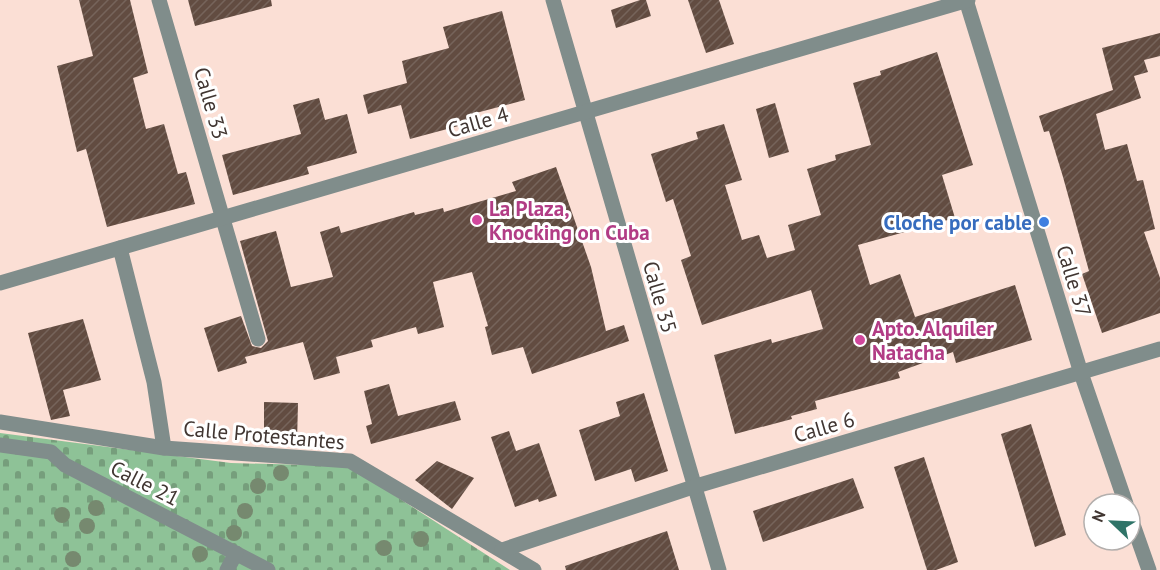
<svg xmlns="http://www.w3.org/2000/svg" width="1160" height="570" font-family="'PT Sans',sans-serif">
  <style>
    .cemetery { fill: url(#cemetery-stones) }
    .building { fill: url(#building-hatch) }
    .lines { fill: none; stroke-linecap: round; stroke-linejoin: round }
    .minor { stroke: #808d8b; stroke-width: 15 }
    .tree { fill: #76896f }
    .hotel-dot { fill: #d1479c; stroke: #fff; stroke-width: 2 }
    .shop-dot { fill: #3f7fe0; stroke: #fff; stroke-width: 2 }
    .labels { text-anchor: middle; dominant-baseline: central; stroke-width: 6; stroke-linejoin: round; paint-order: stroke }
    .street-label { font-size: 21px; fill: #413632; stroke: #fff }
    .hotel-label { font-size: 21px; font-weight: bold; fill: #b23c85; stroke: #fff; text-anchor: start }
    .shop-label { font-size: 21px; font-weight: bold; fill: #366cbe; stroke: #fff; text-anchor: end }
  </style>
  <defs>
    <pattern id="cemetery-stones" width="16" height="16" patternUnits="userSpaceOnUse" patternTransform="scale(1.5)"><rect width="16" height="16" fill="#8ec297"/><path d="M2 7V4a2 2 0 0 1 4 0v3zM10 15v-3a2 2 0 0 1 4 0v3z" fill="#769e7c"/></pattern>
    <pattern id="building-hatch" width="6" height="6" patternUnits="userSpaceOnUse" patternTransform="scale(1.5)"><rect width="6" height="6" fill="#624c41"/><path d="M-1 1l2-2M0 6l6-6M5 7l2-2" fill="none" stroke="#76645b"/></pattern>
  </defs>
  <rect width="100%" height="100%" fill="#fbdfd5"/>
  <!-- cemetery -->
  <polygon class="cemetery" points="0,433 231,463 349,466 510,570 0,570"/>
  <!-- building -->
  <g class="building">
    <polygon points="79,0 130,0 148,73 133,78 146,129 164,124 178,174 186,172 195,204 107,227 86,149 77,152 57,66 93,56"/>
    <polygon points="188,0 271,0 272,6 195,26"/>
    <polygon points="640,0 646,0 651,16 616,28 611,10"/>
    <polygon points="688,0 719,0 734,44 706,53"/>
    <polygon points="502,11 525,100 476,113 477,121 410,139 401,105 368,114 363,95 407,83 402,61 449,48 443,27"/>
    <polygon points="1160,33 1160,56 1144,60 1148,72 1134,76 1141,98 1096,114 1105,150 1127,144 1137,181 1143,180 1155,229 1144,232 1160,278 1160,313 1102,333 1082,274 1089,271 1063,177 1049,131 1044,132 1039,116 1113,90 1102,48"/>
    <polygon points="937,52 973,165 942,175 955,218 858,245 870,285 900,274 915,317 1015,285 1032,340 956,363 953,352 898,372 900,378 815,401 817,409 791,416 792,419 735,434 714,355 771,339 772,343 823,329 811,290 702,325 681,260 691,256 673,199 666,202 651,154 698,139 696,132 724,124 742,180 725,185 742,240 759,235 767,258 795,250 788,225 821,215 807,169 836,160 835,155 871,145 853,83 881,75 880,71"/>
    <polygon points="319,98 325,120 347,114 357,153 307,167 309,174 233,195 222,155 301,134 293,105"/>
    <polygon points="775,103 789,152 769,158 756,109"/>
    <polygon points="556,167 591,267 606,331 624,325 629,341 532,374 523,347 492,355 485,327 488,326 472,272 433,282 444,327 418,334 416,327 371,340 373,347 336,357 340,373 314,380 303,342 245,357 247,363 218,372 204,328 241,316 252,346 261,348 268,341 240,241 276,231 291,287 333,277 320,232 339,226 341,233 414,212 415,215 443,208 444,212 516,191 512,182"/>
    <polygon points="83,319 101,380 63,390 70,416 51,420 28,333"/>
    <polygon points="389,384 398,416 455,401 461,420 371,444 366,426 372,424 364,391"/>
    <polygon points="644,393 668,471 635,482 631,469 595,481 579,430 620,416 616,402"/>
    <polygon points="264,402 298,403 297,442 264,442"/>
    <polygon points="1031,424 1066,535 1035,547 1001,434"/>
    <polygon points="509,431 516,451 539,443 557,496 539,502 538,499 515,507 491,437"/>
    <polygon points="924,457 958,562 936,570 927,570 894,467"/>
    <polygon points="437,461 474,478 452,509 415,480"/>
    <polygon points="853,478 864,508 763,542 753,511"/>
    <polygon points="667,531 679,570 566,570 565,566"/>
  </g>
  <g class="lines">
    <!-- minor -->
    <g class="minor">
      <polyline points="159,0 258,339"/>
      <polyline points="553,0 719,570"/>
      <polyline points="966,0 1081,373 1126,504"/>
      <polyline points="120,248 154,382 164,448"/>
      <polyline points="0,283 968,0"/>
      <polyline points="0,422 164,448 350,461 534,570"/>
      <polyline points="0,445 51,452 65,465 268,570"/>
      <polyline points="1130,516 1149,570"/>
      <polyline points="502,550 693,487 1160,349"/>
      <polyline points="227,570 236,553"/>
    </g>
  </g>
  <!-- trees -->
  <g class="tree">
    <circle cx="281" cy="473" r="8"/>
    <circle cx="258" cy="486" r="8"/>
    <circle cx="96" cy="508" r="8"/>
    <circle cx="245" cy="511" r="8"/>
    <circle cx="62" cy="515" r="8"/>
    <circle cx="87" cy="526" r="8"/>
    <circle cx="234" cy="533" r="8"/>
    <circle cx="421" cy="539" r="8"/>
    <circle cx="384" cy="548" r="8"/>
    <circle cx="200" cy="554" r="8"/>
    <circle cx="73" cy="559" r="8"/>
  </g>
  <!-- markers -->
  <g class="hotel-dot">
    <circle cx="477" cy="220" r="6"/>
    <circle cx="860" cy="340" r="6"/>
  </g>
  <circle class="shop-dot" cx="1044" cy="222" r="6"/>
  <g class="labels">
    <!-- street labels -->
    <g class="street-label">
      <text transform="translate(211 103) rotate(74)">Calle 33</text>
      <text transform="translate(478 122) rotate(-16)">Calle 4</text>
      <text transform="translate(1074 281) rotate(73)">Calle 37</text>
      <text transform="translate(660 297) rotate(74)">Calle 35</text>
      <text transform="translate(824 427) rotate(-16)">Calle 6</text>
      <text transform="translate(264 435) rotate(5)">Calle Protestantes</text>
      <text transform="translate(145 483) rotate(27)">Calle 21</text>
    </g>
    <!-- hotel labels -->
    <g class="hotel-label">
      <text x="489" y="208">La Plaza,<tspan x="489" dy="24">Knocking on Cuba</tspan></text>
      <text x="872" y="328">Apto. Alquiler<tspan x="872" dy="24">Natacha</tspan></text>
    </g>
    <!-- shop labels -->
    <g class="shop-label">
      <text x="1032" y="222">Cloche por cable</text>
    </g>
  </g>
  <!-- north arrow -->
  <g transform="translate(1112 522) rotate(293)"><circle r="28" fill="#ffffff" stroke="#b3afad" stroke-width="1.5"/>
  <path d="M0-4.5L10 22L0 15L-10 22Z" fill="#2f7468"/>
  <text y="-9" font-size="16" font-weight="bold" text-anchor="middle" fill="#413632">N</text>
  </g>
</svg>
